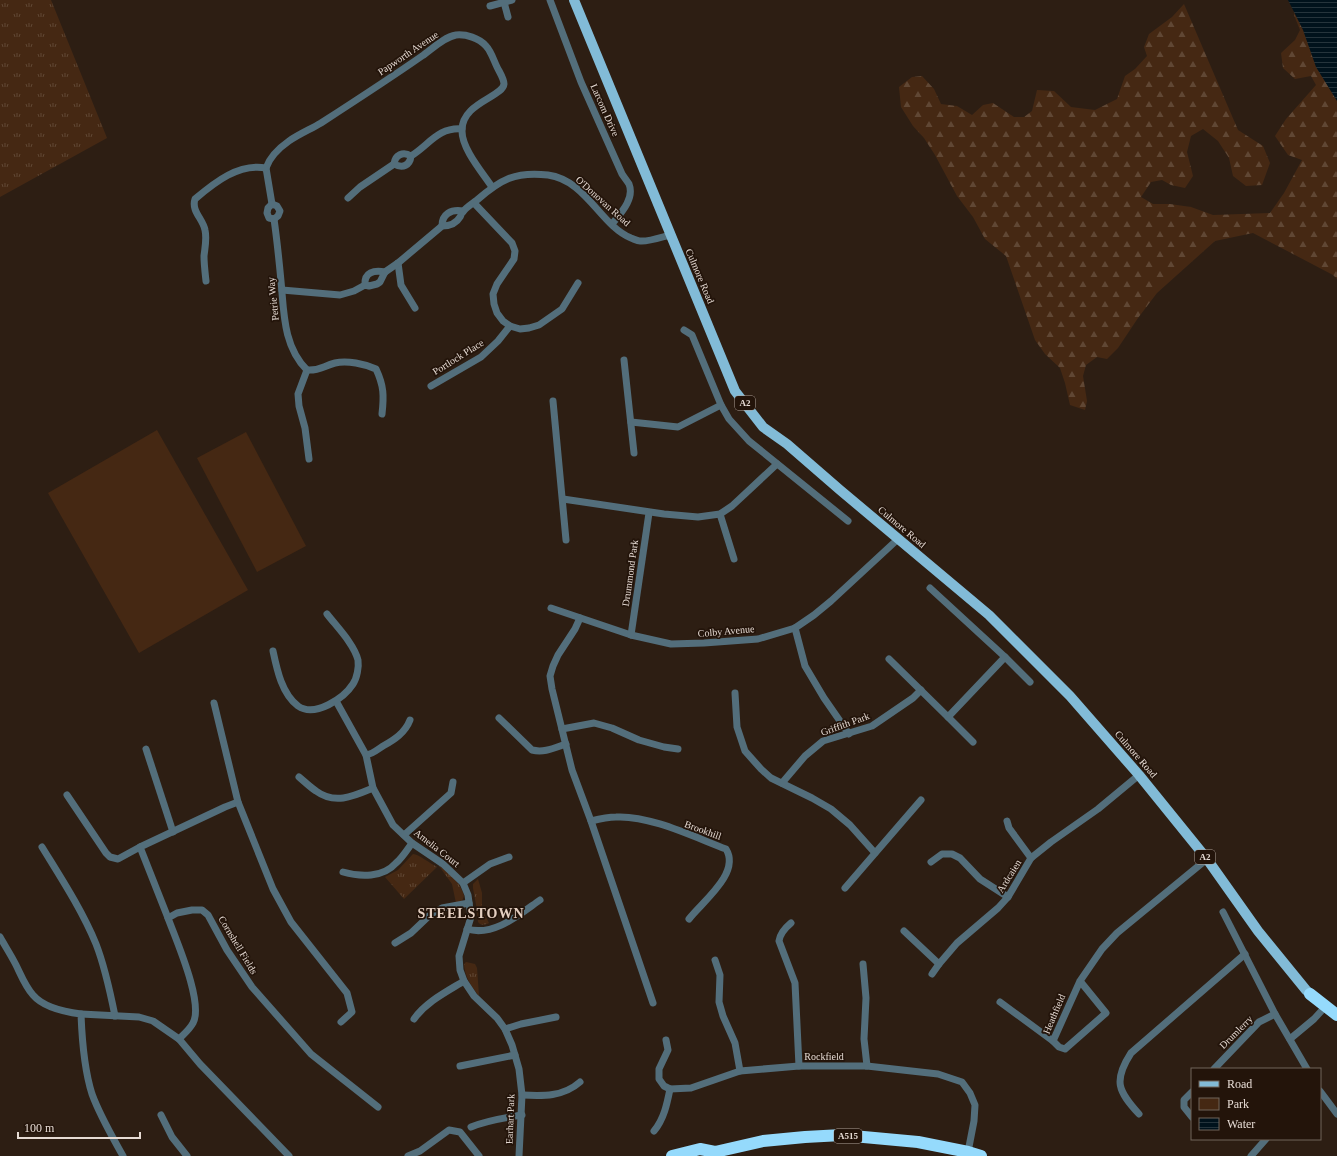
<svg xmlns="http://www.w3.org/2000/svg" width="1337" height="1156" font-family="Georgia,serif">
  <style>
    .grass { fill: url(#grass-tufts) }
    .forest { fill: url(#forest-firs) }
    .green { fill: #452813 }
    .water { fill: url(#water-rules) }
    .lines { fill: none; stroke-linecap: round; stroke-linejoin: round }
    .street { stroke: #536e7b; stroke-width: 7 }
    .primary { stroke: #82bbd7; stroke-width: 10 }
    .highway { stroke: #95dafc; stroke-width: 12 }
    .labels { text-anchor: middle; dominant-baseline: central; stroke-width: 3.5; stroke-linejoin: round; paint-order: stroke }
    .shield { fill: #23140a; stroke: #ac9f97; stroke-width: 1 }
    .shield-label { font-size: 9px; font-weight: bold; fill: #e6dbd4 }
    .street-label { font-size: 10px; fill: #e6dbd4; stroke: #23140a }
    .district-label { font-size: 14px; font-weight: bold; letter-spacing: 1px; fill: #e4cfc1; stroke: #23140a }
  </style>
  <defs>
    <pattern id="grass-tufts" width="24" height="20" patternUnits="userSpaceOnUse"><rect width="24" height="20" fill="#452813"/><path d="M3 7l-1-3M5 7V3M7 7l1-3M15 17l-1-3M17 17v-4M19 17l1-3" fill="none" stroke="#604734"/></pattern>
    <pattern id="forest-firs" width="22" height="20" patternUnits="userSpaceOnUse"><rect width="22" height="20" fill="#452813"/><path d="M5 1l3.5 6h-7zM16 11l3.5 6h-7z" fill="#604734"/></pattern>
    <pattern id="water-rules" width="6" height="5" patternUnits="userSpaceOnUse"><rect width="6" height="5" fill="#00121c"/><path d="M0 2.5h6" fill="none" stroke="#25343c"/></pattern>
  </defs>
  <rect width="100%" height="100%" fill="#2d1e13"/>
  <!-- grass -->
  <g class="grass">
    <polygon points="0,0 51,0 107,138 0,197"/>
    <path d="M 413,854 C 418,854 431,864 437,867 L 404,899 L 385,877 L 398,870 Z"/>
    <path d="M 439,866 C 450,872 461,884 464,896 L 462,901 L 456,903 L 452,884 Z"/>
    <path d="M 478,879 L 482,893 L 482,910 L 489,923 C 485,925 481,926 478,922 L 477,910 L 473,888 L 473,884 Z"/>
    <path d="M 466,962 L 475,964 L 477,968 L 479,996 C 471,986 465,977 464,964 Z"/>
  </g>
  <!-- forest -->
  <polygon class="forest" points="1296,0 1337,70 1337,279 1333,275 1253,233 1215,241 1157,293 1138,318 1118,348 1107,359 1097,357 1086,365 1083,376 1087,401 1085,410 1070,405 1065,383 1060,368 1045,354 1035,340 1006,256 985,239 973,217 957,196 935,155 924,138 913,126 901,107 899,87 912,77 922,76 934,89 941,104 957,106 972,115 983,105 993,103 1014,117 1024,117 1032,111 1037,90 1054,91 1071,107 1095,110 1117,99 1125,76 1135,69 1147,56 1144,47 1149,34 1172,17 1184,4 1238,130 1263,146 1270,163 1262,185 1246,186 1233,176 1229,158 1218,141 1203,129 1191,136 1187,152 1193,176 1185,188 1171,185 1162,180 1151,182 1141,197 1153,204 1170,204 1191,207 1213,215 1270,213 1284,193 1302,160 1288,155 1275,136 1286,119 1316,85 1311,76 1295,79 1283,68 1281,53 1295,40 1300,30 1294,15"/>
  <!-- green -->
  <g class="green">
    <polygon points="157,430 248,590 139,653 48,493"/>
    <polygon points="246,432 306,546 257,572 197,458"/>
  </g>
  <!-- water -->
  <polygon class="water" points="1288,0 1337,0 1337,101 1316,67 1303,30"/>
  <g class="lines">
    <!-- street -->
    <g class="street">
      <path d="M 550,0 L 581,82 L 622,174 C 624,177 627,181 629,184 C 635,199 620,214 612,224"/>
      <polyline points="504,2 508,17"/>
      <polyline points="490,6 512,0"/>
      <path d="M 394,164 C 403,169 410,165 411,156 C 429,145 438,127 462,129"/>
      <polyline points="266,168 272,204"/>
      <path d="M 348,198 L 360,187 L 394,164 C 395,155 403,151 411,156"/>
      <polyline points="474,203 512,243 515,251 514,259 497,284 493,294 494,304 497,313 503,321 510,326 520,329 529,328 539,325 562,309 578,283"/>
      <polyline points="272,204 268,208 267,213 269,218 274,219"/>
      <polyline points="272,204 277,206 280,211 278,216 274,219"/>
      <path d="M 274,219 C 277,240 279,260 281,281 C 284,312 283,346 307,370 L 298,394 L 299,406 L 305,428 L 309,459"/>
      <path d="M 442,226 C 442,214 451,209 463,211"/>
      <polyline points="398,263 401,285 415,308"/>
      <path d="M 206,281 C 205,272 204,264 204,256 C 205,247 207,239 205,230 C 203,219 191,211 195,199 C 215,182 239,163 266,168 C 270,156 279,148 289,141 C 299,134 311,129 321,123 C 355,101 389,79 422,56 C 432,49 444,37 456,35 C 466,34 479,38 486,46 C 491,51 494,61 497,67 C 500,73 504,79 504,84 C 503,97 461,103 462,131 C 462,149 482,172 492,187"/>
      <path d="M 365,285 C 364,272 374,270 385,272"/>
      <path d="M 282,290 L 340,295 L 354,291 L 365,285 L 369,286 L 377,284 L 380,282 L 385,272 L 398,263 L 442,226 C 449,226 456,224 460,217 C 461,216 461,213 463,212 C 466,207 472,204 477,200 C 500,180 515,171 548,175 C 586,180 601,226 631,238 C 634,239 637,241 640,241 C 648,242 662,237 670,235"/>
      <polyline points="684,330 692,335 721,405 729,419 749,441 848,521"/>
      <polyline points="624,360 634,453"/>
      <path d="M 307,370 C 320,371 323,366 335,363 C 347,360 365,364 376,369 C 384,386 384,396 382,414"/>
      <polyline points="431,386 481,357 498,341 510,326"/>
      <polyline points="553,401 566,540"/>
      <polyline points="631,422 678,427 721,405"/>
      <polyline points="563,499 664,514 698,517 720,514 732,506 777,464"/>
      <polyline points="720,514 734,559"/>
      <polyline points="930,588 1005,657 1030,682"/>
      <polyline points="551,608 631,635 671,644 704,643 758,639 795,628 814,615 831,601 898,539"/>
      <polyline points="580,618 575,629 558,655 553,666 550,676 552,689 572,770 591,821 653,1003"/>
      <polyline points="795,628 805,666 824,698 849,734"/>
      <polyline points="631,635 649,513"/>
      <path d="M 273,651 C 277,670 282,694 298,706 C 315,718 344,698 353,684 C 357,678 359,667 358,660 C 354,644 337,627 327,614"/>
      <polyline points="889,659 948,717"/>
      <polyline points="735,693 737,727 745,751 761,769 771,778 812,798 831,809 850,825 875,853"/>
      <polyline points="336,701 366,755 373,788 393,825 412,843 443,864 463,883 468,895 471,917 459,956 460,970 464,981 474,996 497,1018 505,1029 512,1045 519,1069 522,1095 519,1156"/>
      <polyline points="214,703 238,802"/>
      <path d="M 499,718 L 532,750 C 544,753 554,748 566,744"/>
      <polyline points="562,729 594,723 612,728 639,740 664,747 678,749"/>
      <polyline points="973,742 948,717 1005,657"/>
      <polyline points="146,749 173,832"/>
      <path d="M 366,755 C 373,754 378,749 383,746 C 394,740 405,733 410,720"/>
      <path d="M 299,777 C 305,782 310,787 316,791 C 335,805 354,796 373,788"/>
      <polyline points="782,783 805,756 823,741 872,726 913,698 921,690"/>
      <polyline points="67,795 106,853 110,857 118,859 140,847"/>
      <path d="M 591,821 C 599,819 608,817 616,817 C 649,815 694,837 726,849 C 741,873 702,902 689,919"/>
      <polyline points="1007,821 1009,828 1031,858"/>
      <polyline points="404,835 451,793 453,782"/>
      <path d="M 42,847 C 61,878 82,910 96,944 C 105,967 110,991 115,1016"/>
      <polyline points="931,862 942,854 952,854 960,858 980,879 1008,897"/>
      <path d="M 343,872 C 360,877 383,878 396,863 C 402,858 407,850 412,843"/>
      <polyline points="463,883 490,864 509,857"/>
      <polyline points="845,888 921,800"/>
      <polyline points="1223,912 1275,1014 1307,1069"/>
      <polyline points="168,918 140,847 225,807 238,802 273,889 291,922 347,993 352,1012 341,1022"/>
      <path d="M 791,923 C 785,928 780,933 779,941 L 795,983 L 799,1066"/>
      <path d="M 467,929 C 494,937 520,914 540,900"/>
      <polyline points="904,931 939,964 957,943 998,908 1008,897 1031,858 1051,842 1098,809 1139,775"/>
      <path d="M 0,937 C 5,946 11,955 16,965 C 21,975 25,986 33,995 C 44,1008 65,1012 81,1014 C 82,1041 84,1069 92,1094 C 100,1116 112,1136 123,1156"/>
      <polyline points="395,943 411,933 431,914 442,908 469,903"/>
      <polyline points="715,960 720,975 719,1002 723,1016 735,1043 740,1071"/>
      <polyline points="863,964 866,998 864,1039 867,1066"/>
      <polyline points="932,974 939,964"/>
      <polyline points="1080,981 1106,1013 1065,1049 1059,1047 1053,1041 1080,981 1102,949 1117,933 1207,859"/>
      <polyline points="1000,1002 1053,1041"/>
      <polyline points="81,1014 139,1017 153,1021 179,1039 200,1064 289,1156"/>
      <path d="M 414,1019 C 426,1002 446,992 464,981"/>
      <polyline points="505,1029 521,1024 556,1017"/>
      <path d="M 179,1039 C 184,1034 190,1029 193,1023 C 204,1003 176,940 168,918 L 177,913 L 192,910 L 202,910 L 208,915 L 227,950 L 252,987 L 311,1054 L 378,1107"/>
      <polyline points="1290,1039 1314,1019 1324,1008"/>
      <polyline points="666,1040 668,1050 659,1069 659,1079 664,1086 670,1089 691,1088 740,1071 799,1066 867,1066 938,1074 962,1082 970,1093 975,1105 974,1121 968,1152"/>
      <polyline points="460,1066 515,1055"/>
      <polyline points="1214,1069 1259,1022 1275,1014"/>
      <polyline points="1320,1091 1337,1114"/>
      <polyline points="1192,1092 1184,1100 1184,1107 1192,1117"/>
      <path d="M 522,1095 C 543,1096 563,1097 580,1082"/>
      <path d="M 1139,1114 C 1118,1091 1113,1081 1131,1053 L 1245,954"/>
      <polyline points="161,1115 172,1137 187,1156"/>
      <path d="M 471,1127 C 488,1120 504,1118 522,1115"/>
      <path d="M 654,1131 C 664,1119 667,1104 670,1089"/>
      <polyline points="408,1156 420,1151 449,1130 460,1132 479,1156"/>
      <polyline points="1251,1156 1266,1139"/>
    </g>
    <!-- primary -->
    <polyline class="primary" points="574,0 735,391 763,427 787,444 840,490 989,615 1070,696 1139,775 1207,859 1258,931 1306,990 1316,999"/>
    <!-- highway -->
    <g class="highway">
      <polyline points="1310,994 1337,1015"/>
      <polyline points="672,1156 700,1149 715,1152 763,1141 805,1137 842,1135 918,1142 968,1152 981,1156"/>
    </g>
  </g>
  <g class="labels">
    <!-- shield labels -->
    <g class="shield">
      <rect x="735" y="396" width="20" height="14" rx="3"/>
      <rect x="1195" y="850" width="20" height="14" rx="3"/>
      <rect x="834" y="1129" width="28" height="14" rx="3"/>
    </g>
    <g class="shield-label">
      <text x="745" y="403">A2</text>
      <text x="1205" y="857">A2</text>
      <text x="848" y="1136">A515</text>
    </g>
    <!-- street labels -->
    <g class="street-label">
      <text transform="translate(408 53) rotate(-34)">Papworth Avenue</text>
      <text transform="translate(605 110) rotate(66)">Larcom Drive</text>
      <text transform="translate(603 201) rotate(42)">O'Donovan Road</text>
      <text transform="translate(700 276) rotate(67)">Culmore Road</text>
      <text transform="translate(273 299) rotate(-96)">Petrie Way</text>
      <text transform="translate(458 357) rotate(-32)">Portlock Place</text>
      <text transform="translate(902 527) rotate(40)">Culmore Road</text>
      <text transform="translate(630 573) rotate(-82)">Drummond Park</text>
      <text transform="translate(726 631) rotate(-5)">Colby Avenue</text>
      <text transform="translate(845 724) rotate(-20)">Griffith Park</text>
      <text transform="translate(1136 754) rotate(49)">Culmore Road</text>
      <text transform="translate(703 830) rotate(20)">Brookhill</text>
      <text transform="translate(437 848) rotate(38)">Amelia Court</text>
      <text transform="translate(1009 876) rotate(-58)">Ardcaien</text>
      <text transform="translate(238 945) rotate(59)">Cornshell Fields</text>
      <text transform="translate(1054 1014) rotate(-67)">Heathfield</text>
      <text transform="translate(1236 1032) rotate(-45)">Drumlerry</text>
      <text x="824" y="1056">Rockfield</text>
      <text transform="translate(510 1119) rotate(-88)">Earhart Park</text>
    </g>
    <!-- district labels -->
    <g class="district-label">
      <text x="471" y="913">STEELSTOWN</text>
    </g>
  </g>
  <!-- legend -->
  <rect x="1191" y="1068" width="130" height="72" fill="#23140a" stroke="#71645b"/>
  <rect x="1199" y="1081" width="20" height="6" fill="#82bbd7" stroke="#71645b"/>
  <text x="1227" y="1088" font-size="12" fill="#e6dbd4">Road</text>
  <rect x="1199" y="1098" width="20" height="12" fill="#452813" stroke="#71645b"/>
  <text x="1227" y="1108" font-size="12" fill="#e6dbd4">Park</text>
  <rect x="1199" y="1118" width="20" height="12" fill="url(#water-rules)" stroke="#71645b"/>
  <text x="1227" y="1128" font-size="12" fill="#e6dbd4">Water</text>
  <!-- scale -->
  <path d="M18 1132v6h122v-6" fill="none" stroke="#e6dbd4" stroke-width="2"/>
  <text x="24" y="1132" font-size="12" fill="#e6dbd4" stroke="#23140a" stroke-width="3" paint-order="stroke">100 m</text>
</svg>
